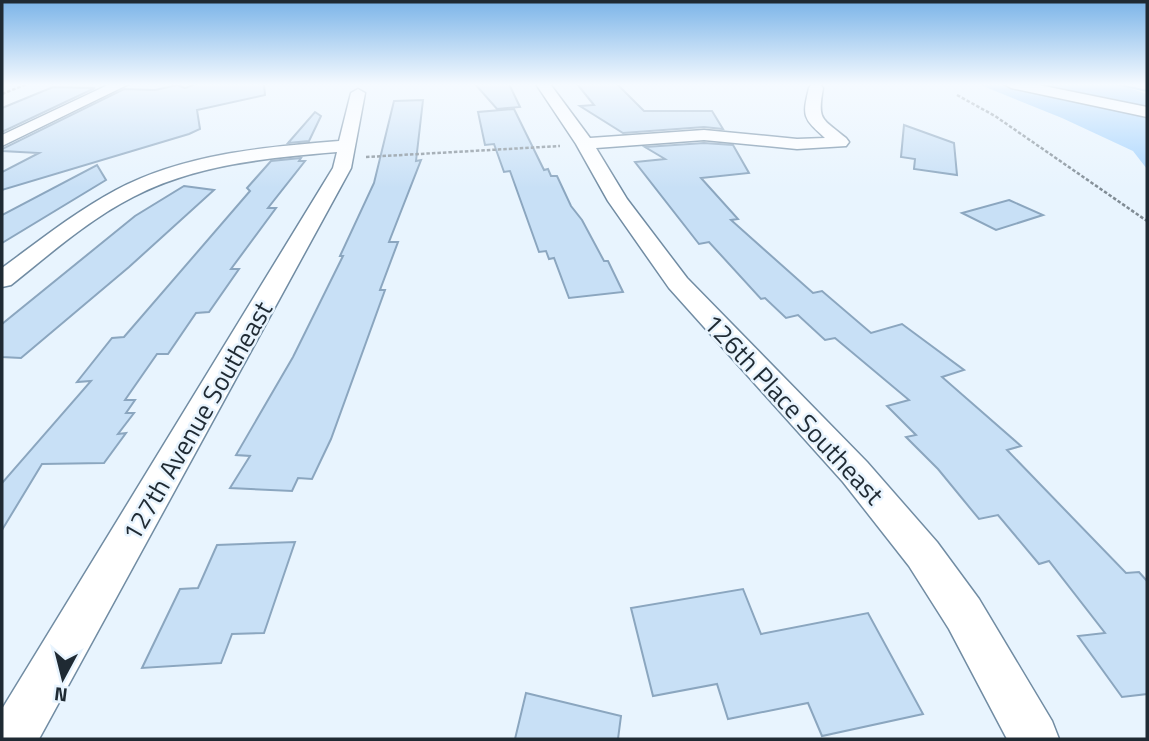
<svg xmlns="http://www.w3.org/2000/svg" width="1149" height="741" font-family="'Titillium Web',sans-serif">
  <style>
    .green { fill: #a5d3fd }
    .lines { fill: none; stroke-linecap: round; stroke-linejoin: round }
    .stream { fill: #77b3e8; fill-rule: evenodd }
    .building { fill: #c8e0f6; stroke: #8ba6bf; stroke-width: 2 }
    .minor-casing { stroke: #718ca3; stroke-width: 3 }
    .path { stroke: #808c95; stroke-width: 2.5; stroke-dasharray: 3.5 2; stroke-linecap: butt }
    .minor { fill: #fff; fill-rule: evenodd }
    .labels { text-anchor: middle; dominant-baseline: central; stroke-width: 5; stroke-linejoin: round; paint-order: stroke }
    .street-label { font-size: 26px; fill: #1f2a33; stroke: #e8f4fe }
  </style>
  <rect width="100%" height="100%" fill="#e8f4fe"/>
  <!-- green -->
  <g class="green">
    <polygon points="978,84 993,84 1147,118 1147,169 1133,151 1062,118"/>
    <polygon points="1033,84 1117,84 1147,94 1147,106 1104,101"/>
  </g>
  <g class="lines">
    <!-- stream -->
    <polygon class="stream" points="1121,84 1147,90 1147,92 1111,84"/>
  </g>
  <!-- building -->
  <g class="building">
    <polygon points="196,84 264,84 265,95 197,110 200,129 189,134 2,190 2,172 39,153 2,151 2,149 124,89 155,90 177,85 185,88"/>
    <polygon points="475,84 509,84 520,107 497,109"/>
    <polygon points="577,84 617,84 644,111 712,111 723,129 704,127 623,133 580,106 594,105"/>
    <polygon points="53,87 95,88 2,132 2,108"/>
    <polygon points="423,100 416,161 421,160 389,242 398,242 380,290 385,290 331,439 312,479 298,478 292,491 230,488 250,456 236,455 293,357 343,256 340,256 374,183 394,101"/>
    <polygon points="514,109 544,170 548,169 551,176 557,176 571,206 582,220 604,261 608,261 623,292 569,298 554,258 549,259 546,251 539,252 510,171 504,172 494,144 485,145 478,112"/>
    <polygon points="315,112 321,116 309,141 288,143"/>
    <polygon points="904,125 954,143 957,175 914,169 915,159 901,157"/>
    <polygon points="704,143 733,145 749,173 701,178 738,219 731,220 813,293 822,291 871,333 902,324 964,370 942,377 1021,446 1007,450 1126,573 1139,572 1147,581 1147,694 1122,697 1078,636 1105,633 1049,561 1039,564 998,515 979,519 938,469 906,437 916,435 887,406 909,400 835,338 825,340 798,315 786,318 765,298 761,299 709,242 699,244 635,162 665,159 645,147"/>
    <polygon points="301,158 299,161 305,161 268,208 276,208 231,269 239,269 209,312 196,313 168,354 157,354 125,400 135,400 126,413 134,413 118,434 126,433 104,463 42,464 2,530 2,483 91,381 77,382 112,338 124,337 250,191 247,188 271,161"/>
    <polygon points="97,165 106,180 2,243 2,215"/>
    <polygon points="184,186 214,190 129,267 21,358 2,357 2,324 135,216"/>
    <polygon points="1009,200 1043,215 996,230 962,213"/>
    <polygon points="295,542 264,633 232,634 221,663 142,668 180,589 198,588 217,545"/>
    <polygon points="743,589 761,634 868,613 923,714 822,736 808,703 728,719 717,684 653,696 631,608"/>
    <polygon points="526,693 621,716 618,739 515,739"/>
  </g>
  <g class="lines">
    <defs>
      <g id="minor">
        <polygon points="110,84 129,84 2,146 2,135"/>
        <path d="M 536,84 L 550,84 L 590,138 L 704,130 L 797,139 L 825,138 C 803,118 802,117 809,88 L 811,85 L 821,85 L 823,88 C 817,121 822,118 846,138 L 849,142 L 846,146 L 797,149 L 704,140 L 596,148 L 627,199 L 687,278 L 867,462 L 937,542 L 979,599 L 1052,721 L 1059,739 L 1007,739 L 949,629 L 909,566 L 843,482 L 669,288 L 608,201 L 576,144 Z"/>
        <polygon points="1004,84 1034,84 1147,107 1147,117 1011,88"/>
        <path d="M 358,89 L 365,93 L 351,168 L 39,739 L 2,739 L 2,709 L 333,168 L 337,152 C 267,158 196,164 133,197 C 88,220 50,254 11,285 L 2,287 L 2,268 C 39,241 75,212 116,190 C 184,154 264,147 339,141 L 351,93 Z"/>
      </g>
    </defs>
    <!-- minor casing -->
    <use href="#minor" class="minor-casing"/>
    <!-- path -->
    <g class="path">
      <polyline points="2,94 27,84"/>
      <polyline points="957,95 995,116 1147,221"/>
      <polyline points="366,157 560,146"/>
    </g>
    <!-- minor -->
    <use href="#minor" class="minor"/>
  </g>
  <!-- sky -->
  <linearGradient id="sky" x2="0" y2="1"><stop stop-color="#7bb4e8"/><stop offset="0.45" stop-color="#f5faff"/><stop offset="1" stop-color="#f5faff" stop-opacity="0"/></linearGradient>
  <rect width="1149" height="188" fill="url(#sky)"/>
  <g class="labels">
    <!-- street labels -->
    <g class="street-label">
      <text transform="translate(794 409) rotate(47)">126th Place Southeast</text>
      <text transform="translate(197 421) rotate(-60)">127th Avenue Southeast</text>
    </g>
  </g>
  <!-- border -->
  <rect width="1149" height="741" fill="none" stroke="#1f2a33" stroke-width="7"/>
  <!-- north arrow -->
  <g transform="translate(63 678) rotate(187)" stroke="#e8f4fe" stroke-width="5" paint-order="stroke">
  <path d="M0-5L12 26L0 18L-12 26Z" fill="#1f2a33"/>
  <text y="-10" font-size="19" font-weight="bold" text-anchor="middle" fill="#1f2a33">N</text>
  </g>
</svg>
